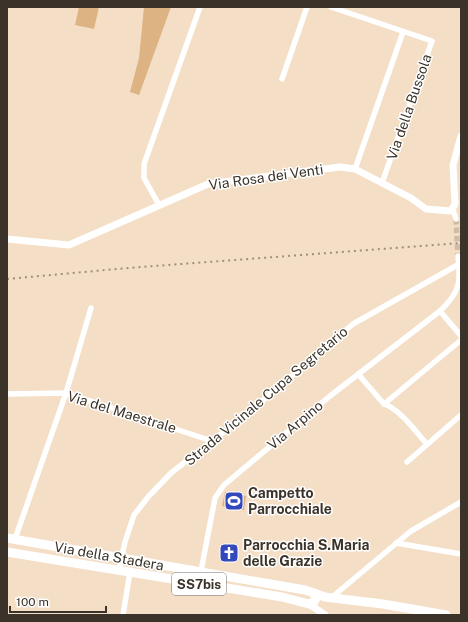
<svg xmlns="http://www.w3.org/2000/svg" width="468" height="622" font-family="'Public Sans',sans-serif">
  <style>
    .green { fill: #ddb383 }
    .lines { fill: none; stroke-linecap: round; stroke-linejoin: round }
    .minor-tunnel { stroke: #cfbca7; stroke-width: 5.5; stroke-dasharray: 5.5 3; stroke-linecap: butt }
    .minor { stroke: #fff; stroke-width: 5.5 }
    .tertiary { stroke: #fff; stroke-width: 7 }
    .primary { stroke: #fff; stroke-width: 9 }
    .rail { stroke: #9e8f7d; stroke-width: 2; stroke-dasharray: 2 4; stroke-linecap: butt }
    .labels { text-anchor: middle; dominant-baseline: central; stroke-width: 3; stroke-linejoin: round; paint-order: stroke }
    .shield { fill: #fff; stroke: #767069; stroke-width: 1 }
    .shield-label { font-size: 13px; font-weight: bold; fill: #3b3329 }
    .street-label { font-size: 14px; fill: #3b3329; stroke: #fff }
    .poi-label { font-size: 14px; font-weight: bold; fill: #3b3329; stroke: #fff; text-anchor: start }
  </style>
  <rect width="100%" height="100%" fill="#f4dec6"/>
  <!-- green -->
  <g class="green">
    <polygon points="79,7 99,7 94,29 75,25"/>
    <polygon points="144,7 171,7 139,95 130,92 139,58"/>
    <polygon points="225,492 246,496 244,510 222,506"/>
  </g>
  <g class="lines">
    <!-- minor-tunnel -->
    <polyline class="minor-tunnel" points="456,219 458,256"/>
    <!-- minor -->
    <g class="minor">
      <polyline points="331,7 432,41 382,183"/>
      <polyline points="282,79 307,7"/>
      <polyline points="355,169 403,32"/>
      <polyline points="159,205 144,178 144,164 200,7"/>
      <polyline points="453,210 456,219"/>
      <polyline points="440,311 461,336"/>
      <path d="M 358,374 L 384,404 C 401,410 415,431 427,444"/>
      <polyline points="7,394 66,393 212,441"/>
      <polyline points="384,404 461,340"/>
      <polyline points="407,462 461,415"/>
      <polyline points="15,539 66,393 91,308"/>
      <polyline points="396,543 461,554"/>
      <polyline points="119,570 125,542 134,515 148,497 171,473 248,413 353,324 461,263"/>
      <path d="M 201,571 L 215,498 L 224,485 L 330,396 L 440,311 C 460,292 461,283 458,256"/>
      <polyline points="331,598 411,531 461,502"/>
      <polyline points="123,615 130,572"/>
    </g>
    <!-- tertiary -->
    <g class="tertiary">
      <polyline points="7,239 69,245 208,184 340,167 355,169 411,198 426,209 451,211 455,204 453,165 461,136"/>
      <polyline points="309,604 325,615"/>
    </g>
    <!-- primary -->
    <g class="primary">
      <polyline points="7,538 305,590 314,593 316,598 314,602 309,604 282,597 7,552"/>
      <polyline points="314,593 325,597 383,604 446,615"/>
    </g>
    <!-- rail -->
    <polyline class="rail" points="7,279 128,268 461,243"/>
  </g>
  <!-- icons -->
  <defs>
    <symbol id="stadium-square" viewBox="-11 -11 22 22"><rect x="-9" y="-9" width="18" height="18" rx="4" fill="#3349bb" stroke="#fff"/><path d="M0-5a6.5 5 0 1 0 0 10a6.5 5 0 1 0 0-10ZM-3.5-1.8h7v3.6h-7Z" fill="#fff"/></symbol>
    <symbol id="church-square" viewBox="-11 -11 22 22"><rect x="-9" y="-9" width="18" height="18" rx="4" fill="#3349bb" stroke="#fff"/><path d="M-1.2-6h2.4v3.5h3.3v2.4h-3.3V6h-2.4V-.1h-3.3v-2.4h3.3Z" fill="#fff"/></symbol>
  </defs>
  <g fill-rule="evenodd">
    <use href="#stadium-square" x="223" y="490" width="22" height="22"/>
    <use href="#church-square" x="218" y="542" width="22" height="22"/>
  </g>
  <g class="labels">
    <!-- shield labels -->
    <rect class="shield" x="172" y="573" width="54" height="22" rx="3"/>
    <g class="shield-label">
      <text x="199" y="584">SS7bis</text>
    </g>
    <!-- street labels -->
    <g class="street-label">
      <text transform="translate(409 107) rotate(-71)">Via della Bussola</text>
      <text transform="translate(266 177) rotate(-8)">Via Rosa dei Venti</text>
      <text transform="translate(266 396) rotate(-40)">Strada Vicinale Cupa Segretario</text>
      <text transform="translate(122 412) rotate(17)">Via del Maestrale</text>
      <text transform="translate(295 425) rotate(-40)">Via Arpino</text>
      <text transform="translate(109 556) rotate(10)">Via della Stadera</text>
    </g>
    <!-- poi labels -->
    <g class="poi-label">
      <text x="248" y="493">Campetto<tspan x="248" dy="16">Parrocchiale</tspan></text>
      <text x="243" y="545">Parrocchia S.Maria<tspan x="243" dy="16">delle Grazie</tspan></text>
    </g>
  </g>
  <!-- border -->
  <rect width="468" height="622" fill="none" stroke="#3b3329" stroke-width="16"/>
  <!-- scale -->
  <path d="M10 606v6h96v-6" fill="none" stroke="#3b3329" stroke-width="2"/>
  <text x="16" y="606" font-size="12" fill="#3b3329" stroke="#ffffff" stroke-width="3" paint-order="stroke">100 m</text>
</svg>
